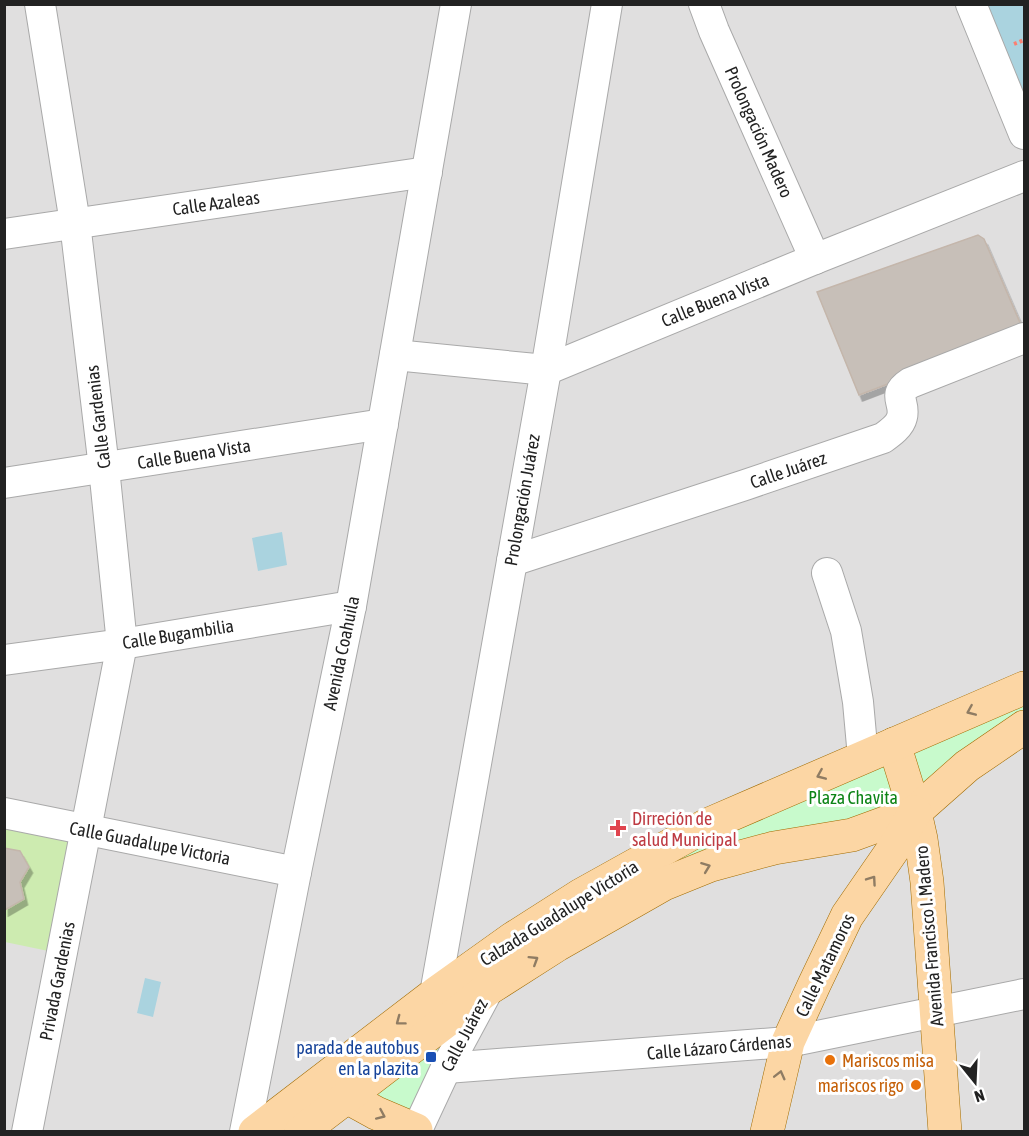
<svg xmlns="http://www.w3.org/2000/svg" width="1029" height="1136" font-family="'Asap Condensed',sans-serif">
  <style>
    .residential { fill: #e0dfdf }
    .grass { fill: #cdebb0 }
    .park { fill: #c8facc }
    .water { fill: #aad3df }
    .building { fill: #c7bfb8; stroke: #c4b6ab; stroke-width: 1.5; filter: url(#shadow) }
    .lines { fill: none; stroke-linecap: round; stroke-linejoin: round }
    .minor-casing { stroke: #a9a9a9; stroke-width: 32 }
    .major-casing { stroke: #a06b00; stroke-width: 34 }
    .path { stroke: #fa8072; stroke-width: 4; stroke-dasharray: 3 3; stroke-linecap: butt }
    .minor { stroke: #fff; stroke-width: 30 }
    .major { stroke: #fcd6a4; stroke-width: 33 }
    .oneway { stroke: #8f7c63 }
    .health-dot { fill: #e0444e; stroke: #fff; stroke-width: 2 }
    .transit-dot { fill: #1a4fb4; stroke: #fff; stroke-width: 2 }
    .food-dot { fill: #e8710a; stroke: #fff; stroke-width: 2 }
    .labels { text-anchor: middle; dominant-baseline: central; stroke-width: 6; stroke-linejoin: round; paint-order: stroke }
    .street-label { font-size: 18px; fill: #222; stroke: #fff }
    .park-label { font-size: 18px; fill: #0c8416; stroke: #fff }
    .health-label { font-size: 18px; fill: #be3a42; stroke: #fff; text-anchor: start }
    .transit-label { font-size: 18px; fill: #164399; stroke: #fff; text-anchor: end }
    .food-label { font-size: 18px; fill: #c56008; stroke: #fff; text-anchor: start }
  </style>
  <defs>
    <filter id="shadow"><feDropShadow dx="3.5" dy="6" stdDeviation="0" flood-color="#0004"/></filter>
  </defs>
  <rect width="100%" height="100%" fill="#f2efe9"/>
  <!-- residential -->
  <rect class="residential" x="5" y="5" width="1019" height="1126"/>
  <!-- grass -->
  <polygon class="grass" points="4,819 85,833 58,953 5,942"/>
  <!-- park -->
  <g class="park">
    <polygon points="1024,693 1024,724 910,810 666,871 693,840"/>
    <polygon points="481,996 415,1127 348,1092"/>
  </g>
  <!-- water -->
  <g class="water">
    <polygon points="981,5 1024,5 1024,109"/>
    <polygon points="282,532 287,565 258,571 252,538"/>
    <polygon points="145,978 161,982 153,1017 137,1013"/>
  </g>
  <!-- building -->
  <g class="building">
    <polygon points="978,235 984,239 1024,332 859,395 817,292"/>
    <polygon points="4,848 20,851 29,867 20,882 24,899 5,910"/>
  </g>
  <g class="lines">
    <defs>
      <g id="minor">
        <polyline points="704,4 714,31 815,259"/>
        <polyline points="971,4 1024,134"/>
        <polyline points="4,234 427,172"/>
        <polyline points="395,355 546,370 815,259 1024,176"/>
        <polyline points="4,483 383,424"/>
        <path d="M 512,561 L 745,485 L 883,438 C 890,433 900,426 902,417 C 906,402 891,395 910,383 L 1024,338"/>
        <polyline points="827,573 846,631 858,702 863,757"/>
        <polyline points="4,660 122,644 351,606"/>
        <polyline points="4,813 296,872"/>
        <polyline points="435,994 546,370 607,4"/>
        <polyline points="446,1068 788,1042 1024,994"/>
        <polyline points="27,1132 122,644 104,468 75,223 40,4"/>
        <polyline points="245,1132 296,872 351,606 456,4"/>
        <polyline points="416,1132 446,1068 489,988"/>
      </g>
      <g id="major">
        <polyline points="894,744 915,812 921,839 927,882 945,1132"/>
        <polyline points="347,1097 376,1113 416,1130"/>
        <polyline points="255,1132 435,994 512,939 581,895 707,825 1024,688"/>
        <polyline points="301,1132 488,989 557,945 664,884 711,865 774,848 852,835 915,812 967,766 1024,727"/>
        <polyline points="767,1132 788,1042 814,985 847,916 894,848 915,812"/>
      </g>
    </defs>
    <!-- minor casing -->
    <use href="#minor" class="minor-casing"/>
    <!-- major casing -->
    <use href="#major" class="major-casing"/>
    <!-- path -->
    <polyline class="path" points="1014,44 1024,40"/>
    <!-- minor -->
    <use href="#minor" class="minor"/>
    <!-- major -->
    <use href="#major" class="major"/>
  </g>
  <!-- one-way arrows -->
  <defs><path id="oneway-chevron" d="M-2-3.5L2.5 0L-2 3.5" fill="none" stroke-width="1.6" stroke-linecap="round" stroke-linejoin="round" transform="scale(1.5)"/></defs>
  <g class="oneway">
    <use href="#oneway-chevron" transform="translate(971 711) rotate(157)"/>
    <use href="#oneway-chevron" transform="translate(821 775) rotate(157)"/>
    <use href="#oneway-chevron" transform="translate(706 867) rotate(-21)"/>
    <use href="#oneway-chevron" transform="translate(872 880) rotate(-55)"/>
    <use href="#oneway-chevron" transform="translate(534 960) rotate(-32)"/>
    <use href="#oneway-chevron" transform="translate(400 1021) rotate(143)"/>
    <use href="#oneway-chevron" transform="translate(780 1075) rotate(-76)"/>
    <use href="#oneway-chevron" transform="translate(381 1115) rotate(24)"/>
  </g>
  <!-- markers -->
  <path class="health-dot" d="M615 819h6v6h6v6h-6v6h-6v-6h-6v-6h6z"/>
  <rect class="transit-dot" x="425" y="1051" width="12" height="12" rx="3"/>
  <g class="food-dot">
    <circle cx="830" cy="1060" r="6"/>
    <circle cx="916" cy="1085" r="6"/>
  </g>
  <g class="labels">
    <!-- street labels -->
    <g class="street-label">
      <text transform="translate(759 132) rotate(66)">Prolongación Madero</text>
      <text transform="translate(216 203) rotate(-8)">Calle Azaleas</text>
      <text transform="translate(715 300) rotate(-22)">Calle Buena Vista</text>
      <text transform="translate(98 417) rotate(-97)">Calle Gardenias</text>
      <text transform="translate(194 454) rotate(-9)">Calle Buena Vista</text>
      <text transform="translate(788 470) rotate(-19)">Calle Juárez</text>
      <text transform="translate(522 500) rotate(-80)">Prolongación Juárez</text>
      <text transform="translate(178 634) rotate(-9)">Calle Bugambilia</text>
      <text transform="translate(341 653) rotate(-78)">Avenida Coahuila</text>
      <text transform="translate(150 843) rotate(11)">Calle Guadalupe Victoria</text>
      <text transform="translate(559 913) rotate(-32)">Calzada Guadalupe Victoria</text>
      <text transform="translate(929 936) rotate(-95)">Avenida Francisco I. Madero</text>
      <text transform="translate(825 965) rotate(-64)">Calle Matamoros</text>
      <text transform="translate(57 981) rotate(-79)">Privada Gardenias</text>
      <text transform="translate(464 1035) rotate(-62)">Calle Juárez</text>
      <text transform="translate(719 1047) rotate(-5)">Calle Lázaro Cárdenas</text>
    </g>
    <!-- park labels -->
    <g class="park-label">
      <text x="853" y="797">Plaza Chavita</text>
    </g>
    <!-- health labels -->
    <g class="health-label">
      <text x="632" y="818">Dirreción de<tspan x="632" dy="21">salud Municipal</tspan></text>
    </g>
    <!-- transit labels -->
    <g class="transit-label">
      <text x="419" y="1047">parada de autobus<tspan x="419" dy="21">en la plazita</tspan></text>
    </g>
    <!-- food labels -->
    <g class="food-label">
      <text x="842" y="1060">Mariscos misa</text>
      <text x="904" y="1085" text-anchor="end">mariscos rigo</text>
    </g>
  </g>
  <!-- border -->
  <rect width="1029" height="1136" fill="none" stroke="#222222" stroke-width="12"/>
  <!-- north arrow -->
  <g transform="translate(975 1082) rotate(162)" stroke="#ffffff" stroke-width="4.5" paint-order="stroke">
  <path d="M0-4.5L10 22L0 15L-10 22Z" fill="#222222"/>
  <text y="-9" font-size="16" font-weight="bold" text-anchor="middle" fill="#222222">N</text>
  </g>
</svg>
